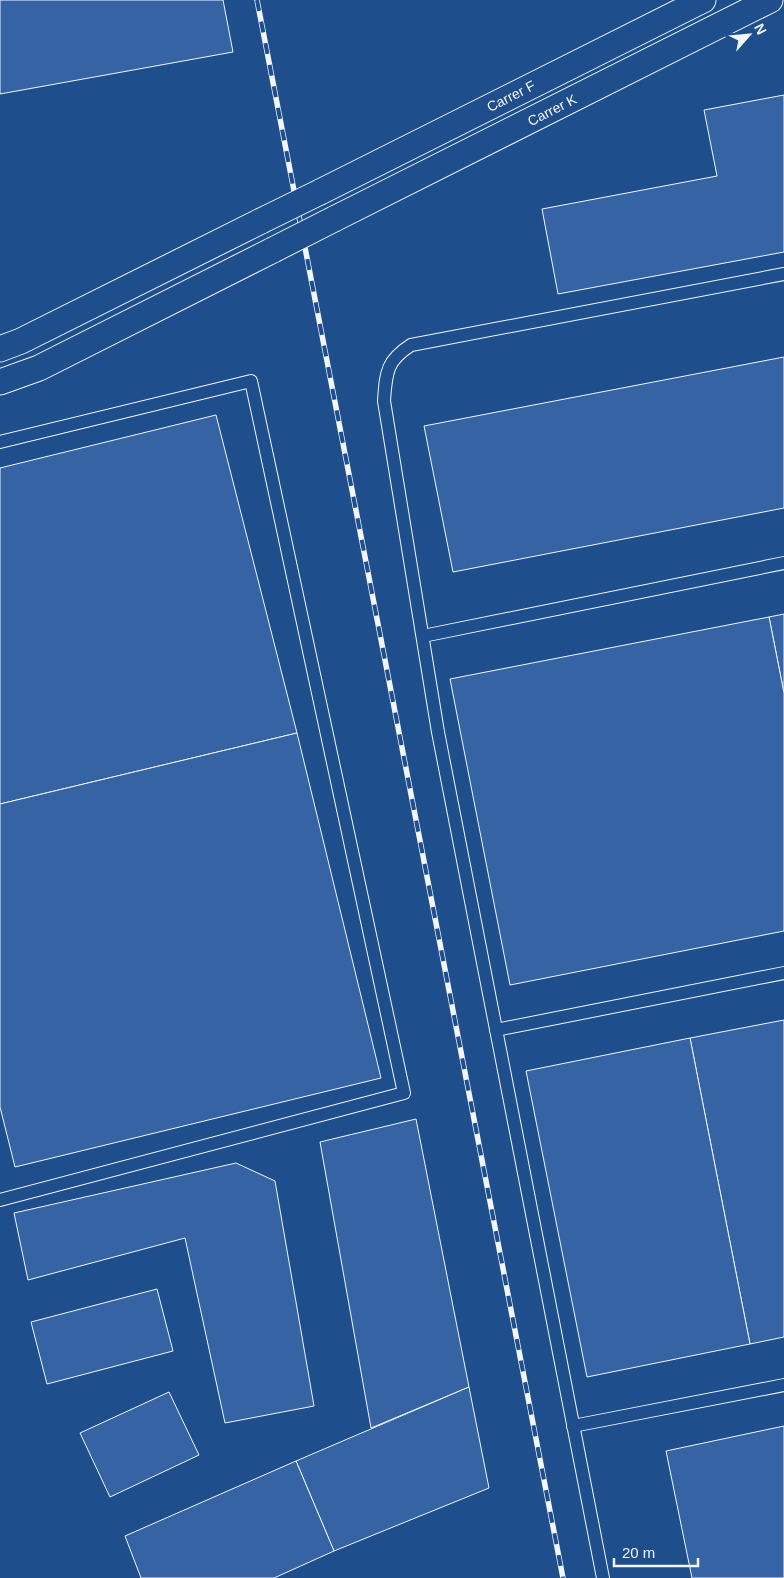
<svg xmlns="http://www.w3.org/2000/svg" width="784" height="1578" font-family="Helvetica,sans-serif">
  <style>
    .building { fill: #3563a3; stroke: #f2f6ff }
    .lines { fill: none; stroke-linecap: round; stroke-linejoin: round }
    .service-casing { stroke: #f2f6ff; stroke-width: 14 }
    .minor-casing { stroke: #f2f6ff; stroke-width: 27 }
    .service { stroke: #1f4e8c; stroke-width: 12 }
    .minor { stroke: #1f4e8c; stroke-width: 25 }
    .rail-casing { stroke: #f2f6ff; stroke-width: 5.5 }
    .rail { stroke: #1f4e8c; stroke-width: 4; stroke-dasharray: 11; stroke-linecap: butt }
    .minor-bridge-casing { stroke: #f2f6ff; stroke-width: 27; stroke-linecap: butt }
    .minor-bridge { stroke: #1f4e8c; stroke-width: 25 }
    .labels { text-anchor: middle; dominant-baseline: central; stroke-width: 4; stroke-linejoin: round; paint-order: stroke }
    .street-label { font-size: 14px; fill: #f2f6ff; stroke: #1f4e8c }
  </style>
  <rect width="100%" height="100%" fill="#1f4e8c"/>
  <!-- building -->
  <g class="building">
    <polygon points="0,0 223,0 233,52 0,94"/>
    <polygon points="784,95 784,252 558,294 542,209 717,176 704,110"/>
    <polygon points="784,357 784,508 453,572 424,426"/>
    <polygon points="216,415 297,733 0,804 0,468"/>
    <polygon points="784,614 784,693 769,617"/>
    <polygon points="769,617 784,693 784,931 510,985 450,679"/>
    <polygon points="297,733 381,1078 15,1167 0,1107 0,804"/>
    <polygon points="784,1020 784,1337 750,1344 690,1038"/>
    <polygon points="690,1038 750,1344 587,1377 526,1071"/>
    <polygon points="416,1119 469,1387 371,1428 320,1142"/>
    <polygon points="236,1163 275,1181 314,1406 225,1423 185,1238 28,1280 14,1213"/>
    <polygon points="157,1289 173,1351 47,1384 31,1322"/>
    <polygon points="469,1387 489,1488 334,1551 296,1461"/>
    <polygon points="169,1392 199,1455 110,1497 80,1433"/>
    <polygon points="784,1426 784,1578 692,1578 666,1451"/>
    <polygon points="296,1461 334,1551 274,1578 141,1578 125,1536"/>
  </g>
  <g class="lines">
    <defs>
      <g id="service">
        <polyline points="0,442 251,381 404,1093 0,1200"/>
        <polyline points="423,636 784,563"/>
        <polyline points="496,1030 784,973"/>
        <polyline points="573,1426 784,1385"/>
        <path d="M 603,1578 L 438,732 L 384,401 C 386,373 386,361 411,345 L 784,274"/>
      </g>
      <g id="minor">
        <polyline points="320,192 703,0"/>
        <polyline points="334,219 770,0"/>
        <polyline points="0,349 21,341 261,221"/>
        <polyline points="0,382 39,368 273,250"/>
      </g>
    </defs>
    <!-- service casing -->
    <use href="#service" class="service-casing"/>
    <!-- minor casing -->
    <use href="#minor" class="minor-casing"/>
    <!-- service -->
    <use href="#service" class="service"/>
    <!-- minor -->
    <use href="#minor" class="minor"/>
    <defs>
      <polyline id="rail" points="257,0 563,1578"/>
    </defs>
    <!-- rail casing -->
    <use href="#rail" class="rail-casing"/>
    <!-- rail -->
    <use href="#rail" class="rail"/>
    <defs>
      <g id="minor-bridge">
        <polyline points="261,221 320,192"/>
        <polyline points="273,250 334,219"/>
      </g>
    </defs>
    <!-- minor-bridge casing -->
    <use href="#minor-bridge" class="minor-bridge-casing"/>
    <!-- minor-bridge -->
    <use href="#minor-bridge" class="minor-bridge"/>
  </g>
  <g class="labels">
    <!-- street labels -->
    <g class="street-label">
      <text transform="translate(511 96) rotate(-27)">Carrer F</text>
      <text transform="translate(552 110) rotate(-27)">Carrer K</text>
    </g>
  </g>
  <!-- north arrow -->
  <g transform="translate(749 35) rotate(63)" stroke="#1f4e8c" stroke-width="4" paint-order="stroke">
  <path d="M0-4L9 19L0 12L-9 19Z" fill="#f2f6ff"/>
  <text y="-8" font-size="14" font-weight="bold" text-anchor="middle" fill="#f2f6ff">N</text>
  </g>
  <!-- scale -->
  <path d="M614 1558v8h84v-8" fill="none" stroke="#f2f6ff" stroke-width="2.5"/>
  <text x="622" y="1558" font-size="15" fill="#f2f6ff" stroke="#1f4e8c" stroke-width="4" paint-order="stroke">20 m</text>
</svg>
